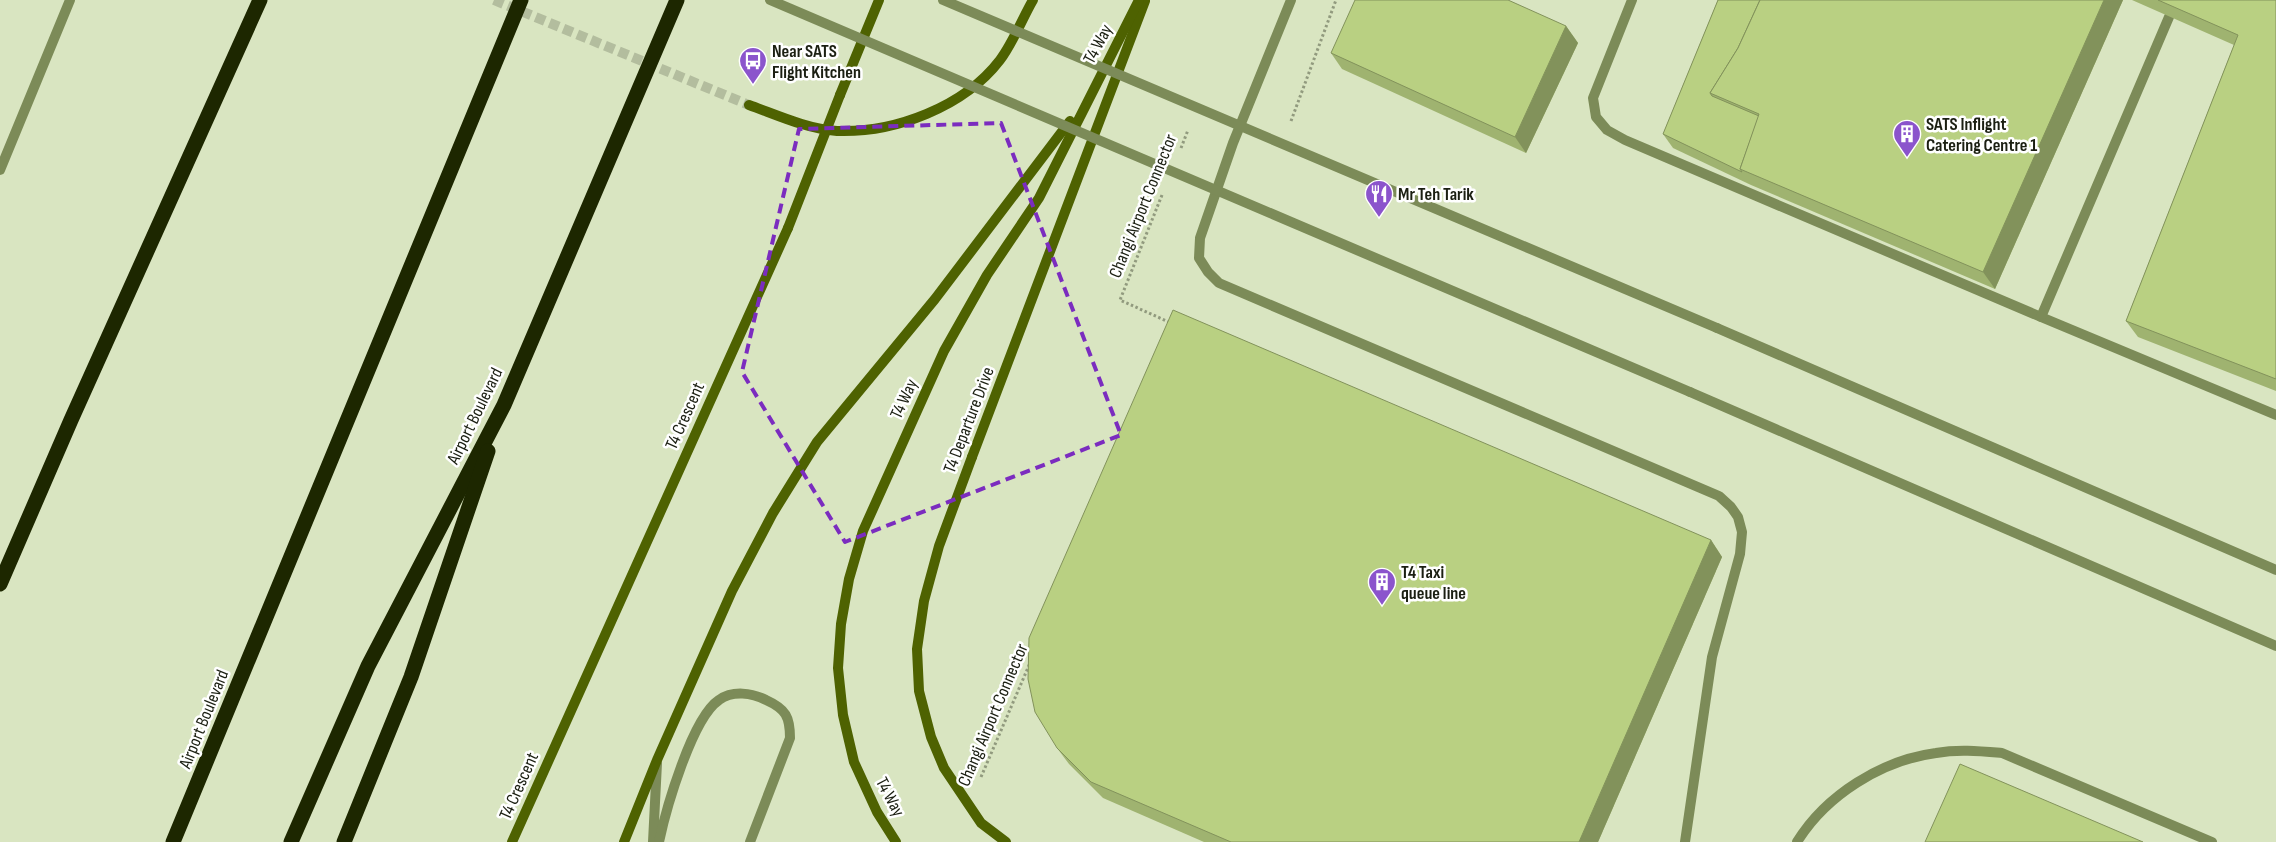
<svg xmlns="http://www.w3.org/2000/svg" width="2276" height="842" font-family="'Sofia Sans Condensed',sans-serif">
  <style>
    .lines { fill: none; stroke-linecap: round; stroke-linejoin: round }
    .secondary-tunnel { stroke: #b3bd9e; stroke-width: 10; stroke-dasharray: 10 5; stroke-linecap: butt }
    .path { stroke: #919a7e; stroke-width: 3; stroke-dasharray: 2.5 2.5; stroke-linecap: butt }
    .lane { stroke: #7c8b58; stroke-width: 10 }
    .secondary { stroke: #4e6201; stroke-width: 10 }
    .highway { stroke: #1d2700; stroke-width: 15 }
    .lane-bridge { stroke: #7c8b58; stroke-width: 10 }
    .secondary-bridge { stroke: #4e6201; stroke-width: 10 }
    .wall { fill: #9fb370 }
    .shaded-wall { fill: #82925b }
    .building { fill: #b9d082; stroke: #82925b }
    .marked { fill: none; stroke: #7b2cbf; stroke-width: 4; stroke-dasharray: 10 6; stroke-linejoin: round }
    .labels { text-anchor: middle; dominant-baseline: central; stroke-width: 5; stroke-linejoin: round; paint-order: stroke }
    .street-label { font-size: 18px; fill: #1b1f12; stroke: #fff }
    .poi-label { font-size: 18px; font-weight: bold; fill: #1b1f12; stroke: #fff; text-anchor: start }
  </style>
  <rect width="100%" height="100%" fill="#d9e5c1"/>
  <g class="lines">
    <!-- secondary-tunnel -->
    <polyline class="secondary-tunnel" points="494,0 749,105"/>
    <!-- path -->
    <g class="path">
      <polyline points="1291,121 1336,0"/>
      <polyline points="1181,148 1188,130"/>
      <polyline points="1162,195 1120,300 1171,323"/>
      <polyline points="981,777 1030,663"/>
    </g>
    <!-- lane -->
    <g class="lane">
      <polyline points="1291,0 1233,143 1200,238 1199,258 1208,272 1219,283 1719,496 1731,507 1738,517 1742,532 1740,554 1712,657 1685,842"/>
      <polyline points="1632,0 1593,98 1596,117 1607,130 1625,140 2041,317 2276,415"/>
      <polyline points="0,170 70,0"/>
      <polyline points="2041,317 2169,17"/>
      <polyline points="1717,328 2276,570"/>
      <polyline points="1690,392 2276,646"/>
      <polyline points="653,842 657,763"/>
      <path d="M 659,842 C 666,809 692,718 719,700 C 733,690 752,693 766,700 C 786,709 790,717 790,738 L 750,842"/>
      <path d="M 1797,842 C 1826,795 1882,760 1936,753 C 1958,749 1979,751 2002,753 L 2212,842"/>
    </g>
    <!-- secondary -->
    <g class="secondary">
      <polyline points="840,95 879,0"/>
      <path d="M 749,105 C 777,115 807,129 837,131 C 895,133 964,107 1000,60 C 1013,43 1022,19 1033,0"/>
      <polyline points="972,457 1145,1"/>
      <polyline points="512,842 788,228"/>
      <polyline points="624,842 657,760 732,591 773,513 817,442 935,299 1070,121"/>
      <polyline points="896,842 877,812 854,762 843,715 838,668 841,624 849,579 863,531 944,351 987,275 1039,198 1139,0"/>
    </g>
    <!-- highway -->
    <g class="highway">
      <polyline points="0,584 71,420 260,0"/>
      <polyline points="173,842 521,0"/>
      <polyline points="291,842 368,666 504,405 677,0"/>
      <polyline points="344,842 411,677 488,451"/>
    </g>
    <!-- lane-bridge -->
    <g class="lane-bridge">
      <polyline points="770,0 1690,392"/>
      <polyline points="943,0 1717,328"/>
    </g>
    <!-- secondary-bridge -->
    <g class="secondary-bridge">
      <polyline points="788,228 840,95"/>
      <polyline points="972,457 939,546 924,601 917,649 919,691 931,737 944,768 981,823 1006,842"/>
    </g>
  </g>
  <!-- wall -->
  <g class="wall">
    <polygon points="1718,0 2123,0 1995,289 1751,185 1673,148 1663,134"/>
    <polygon points="2132,0 2276,0 2276,391 2138,337 2126,321 2234,45"/>
    <polygon points="1566,26 1578,43 1526,153 1342,69 1331,53"/>
    <polygon points="1711,540 1722,557 1598,842 1204,842 1103,798 1069,764 1057,748"/>
  </g>
  <!-- shaded-wall -->
  <g class="shaded-wall">
    <polygon points="2104,0 2123,0 1995,289 1983,272"/>
    <polygon points="1566,26 1578,43 1526,153 1515,137"/>
    <polygon points="1711,540 1722,557 1598,842 1579,842"/>
  </g>
  <!-- building -->
  <g class="building">
    <polygon points="1355,0 1508,0 1566,26 1515,137 1331,53"/>
    <polygon points="1718,0 1760,0 1738,48 1710,93 1712,96 1759,116 1740,169 1742,172 1663,134"/>
    <polygon points="1760,0 2104,0 1983,272 1740,169 1759,114 1710,93 1738,48"/>
    <polygon points="2158,0 2276,0 2276,379 2126,321 2238,35"/>
    <polygon points="1173,310 1711,540 1579,842 1231,842 1091,782 1057,748 1035,712 1028,679 1029,638"/>
    <polygon points="1960,764 2143,842 1925,842"/>
  </g>
  <!-- marked area -->
  <path class="marked" d="M 1001,123 L 1121,435 L 845,542 L 742,372 L 799,129 Z"/>
  <!-- icons -->
  <defs>
    <symbol id="bus-pin" viewBox="-11 -11 22 30"><path d="M0 17L-7.5 6A9.5 9.5 0 1 1 7.5 6Z" fill="#8b54cc" stroke="#fff"/><path d="M-5-6H5V4H4V6H2V4H-2V6H-4V4H-5ZM-3.5-4V0h7V-4ZM-3.5 1.2v1.5H-2V1.2ZM2 1.2v1.5H3.5V1.2Z" fill="#fff"/></symbol>
    <symbol id="building-pin" viewBox="-11 -11 22 30"><path d="M0 17L-7.5 6A9.5 9.5 0 1 1 7.5 6Z" fill="#8b54cc" stroke="#fff"/><path d="M-4-6H4V6H1V3H-1V6H-4ZM-2.5-4.3h1.7v1.8h-1.7ZM.8-4.3h1.7v1.8H.8ZM-2.5-1h1.7V.8h-1.7ZM.8-1h1.7V.8H.8Z" fill="#fff"/></symbol>
    <symbol id="restaurant-pin" viewBox="-11 -11 22 30"><path d="M0 17L-7.5 6A9.5 9.5 0 1 1 7.5 6Z" fill="#8b54cc" stroke="#fff"/><path d="M-5-6h1v4h1v-4h1v4h1v-4h1v5L-1.5 .5V6h-2V.5L-5-1ZM5-6V6H3V1.5H1.5Q1.5-4 5-6Z" fill="#fff"/></symbol>
  </defs>
  <g fill-rule="evenodd">
    <use href="#bus-pin" x="737" y="45" width="32" height="43"/>
    <use href="#building-pin" x="1891" y="118" width="32" height="43"/>
    <use href="#restaurant-pin" x="1363" y="178" width="32" height="43"/>
    <use href="#building-pin" x="1366" y="566" width="32" height="43"/>
  </g>
  <g class="labels">
    <!-- street labels -->
    <g class="street-label">
      <text transform="translate(1098 44) rotate(-62)">T4 Way</text>
      <text transform="translate(1143 206) rotate(-68)">Changi Airport Connector</text>
      <text transform="translate(904 399) rotate(-65)">T4 Way</text>
      <text transform="translate(475 416) rotate(-64)">Airport Boulevard</text>
      <text transform="translate(685 416) rotate(-66)">T4 Crescent</text>
      <text transform="translate(969 420) rotate(-69)">T4 Departure Drive</text>
      <text transform="translate(993 715) rotate(-67)">Changi Airport Connector</text>
      <text transform="translate(204 719) rotate(-68)">Airport Boulevard</text>
      <text transform="translate(519 786) rotate(-66)">T4 Crescent</text>
      <text transform="translate(890 797) rotate(62)">T4 Way</text>
    </g>
    <!-- poi labels -->
    <g class="poi-label">
      <text x="772" y="51">Near SATS<tspan x="772" dy="21">Flight Kitchen</tspan></text>
      <text x="1926" y="124">SATS Inflight<tspan x="1926" dy="21">Catering Centre 1</tspan></text>
      <text x="1398" y="194">Mr Teh Tarik</text>
      <text x="1401" y="572">T4 Taxi<tspan x="1401" dy="21">queue line</tspan></text>
    </g>
  </g>
</svg>
